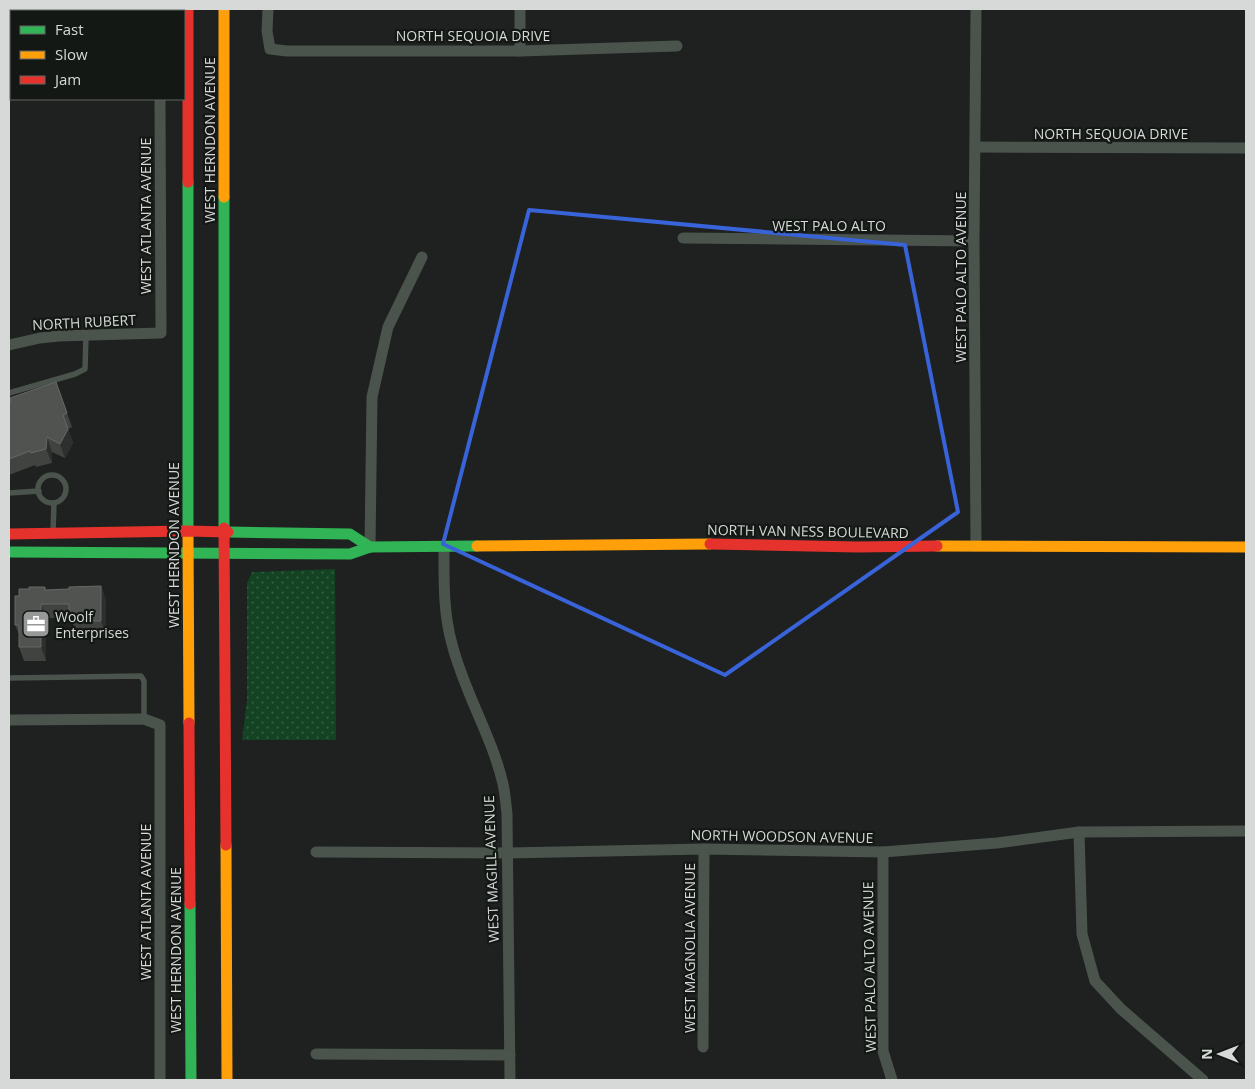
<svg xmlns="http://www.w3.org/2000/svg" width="1255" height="1089" font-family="'Open Sans',sans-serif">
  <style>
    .grass { fill: url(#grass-dots) }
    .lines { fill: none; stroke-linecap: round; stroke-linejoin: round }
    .lane { stroke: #4a534c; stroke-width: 5.5 }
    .street { stroke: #4a534c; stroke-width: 11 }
    .fast { stroke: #30b455; stroke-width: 11 }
    .slow { stroke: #ff9f0a; stroke-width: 11 }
    .jam { stroke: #e5322d; stroke-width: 11 }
    .wall { fill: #414341 }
    .shaded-wall { fill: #2c2f2d }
    .building { fill: #515351; stroke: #666866 }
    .marked { fill: none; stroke: #3963d8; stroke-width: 4; stroke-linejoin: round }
    .labels { text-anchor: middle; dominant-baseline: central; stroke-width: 4.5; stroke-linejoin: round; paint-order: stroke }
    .street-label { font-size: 14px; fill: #d6d9d7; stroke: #141815 }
    .poi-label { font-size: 14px; fill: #d6d9d7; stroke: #141815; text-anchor: start }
  </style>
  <defs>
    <pattern id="grass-dots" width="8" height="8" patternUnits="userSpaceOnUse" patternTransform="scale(1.25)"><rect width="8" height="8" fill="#134322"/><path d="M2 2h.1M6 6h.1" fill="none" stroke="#355e41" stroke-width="1.8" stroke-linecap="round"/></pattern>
  </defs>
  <rect width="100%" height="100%" fill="#1e211f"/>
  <!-- grass -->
  <polygon class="grass" points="335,569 336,740 242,740 247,700 247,583 252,572"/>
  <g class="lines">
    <!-- lane -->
    <g class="lane">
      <polyline points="9,393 75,374 85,369 86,336"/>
      <circle cx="52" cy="489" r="14"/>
      <polyline points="9,493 39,491"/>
      <polyline points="53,532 54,503"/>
      <polyline points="9,678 141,676 144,681 144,719"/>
    </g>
    <!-- street -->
    <g class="street">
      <polyline points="159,9 159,11"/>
      <polyline points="268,9 267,31 270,49 287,51 520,51 677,46"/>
      <polyline points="520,9 520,51"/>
      <polyline points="976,9 974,241 976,546"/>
      <polyline points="976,147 1246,148"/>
      <polyline points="683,238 974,241"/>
      <polyline points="9,345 40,338 59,336 161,333 160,99"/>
      <path d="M 444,546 C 444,579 443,612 452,644 C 464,692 492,736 503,784 C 505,793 506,804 507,814 L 510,1080"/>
      <polyline points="370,547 372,397 388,327 422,257"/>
      <polyline points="9,720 144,719 160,725 160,1080"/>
      <polyline points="1079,832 1082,934 1095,981 1121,1009 1203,1080"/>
      <polyline points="316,852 508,853 704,849 883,852 997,843 1079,832 1246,831"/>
      <polyline points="883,852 883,1051 892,1080"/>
      <polyline points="703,1047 704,849"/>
      <polyline points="316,1054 510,1055"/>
    </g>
    <!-- fast -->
    <g class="fast">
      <polyline points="188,182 188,533"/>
      <polyline points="224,197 224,528"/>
      <polyline points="228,532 350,534 370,547"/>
      <polyline points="9,552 350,554 370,547 477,546"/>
      <polyline points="190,904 191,1080"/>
    </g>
    <!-- slow -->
    <g class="slow">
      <polyline points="224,9 224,197"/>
      <polyline points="188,533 189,723"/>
      <polyline points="477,546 710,544"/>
      <polyline points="937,546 1246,547"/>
      <polyline points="226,845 227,1080"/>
    </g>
    <!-- jam -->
    <g class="jam">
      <polyline points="188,9 188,182"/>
      <polyline points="224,528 226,845"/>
      <polyline points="9,534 188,531 228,532"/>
      <polyline points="710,544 857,547 937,546"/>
      <polyline points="189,723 190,904"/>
    </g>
  </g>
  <!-- wall -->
  <g class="wall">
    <polygon points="61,396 72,427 68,429 73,443 65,458 52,452 52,463 36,467 35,465 9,475 9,402"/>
    <polygon points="101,586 106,601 106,635 77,635 71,618 46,618 46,661 24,661 19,647 19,634 15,625 19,596 29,589 45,587 46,590 69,589"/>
  </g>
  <!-- shaded-wall -->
  <g class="shaded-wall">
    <polygon points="68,429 73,443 65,458 60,444"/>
    <polygon points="47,437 52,452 52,463 46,449"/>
    <polygon points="101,586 106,601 106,635 101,621"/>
    <polygon points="41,604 46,618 46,661 41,647"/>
  </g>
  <!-- building -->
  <g class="building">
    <polygon points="56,382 67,413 63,415 68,429 60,444 47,437 46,449 31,453 30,451 9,459 9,402 11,402 10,398"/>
    <polygon points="101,586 101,621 72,621 72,613 69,613 69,604 41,604 41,647 19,647 19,625 15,625 15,596 19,596 19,589 29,589 29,587 45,587 45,590 69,589 69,587"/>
  </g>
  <!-- marked area -->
  <path class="marked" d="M 529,210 L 905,245 L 958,512 L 725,675 L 443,544 Z"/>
  <!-- icons -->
  <defs>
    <symbol id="office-square" viewBox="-11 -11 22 22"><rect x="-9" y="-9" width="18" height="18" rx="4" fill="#969997" stroke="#141815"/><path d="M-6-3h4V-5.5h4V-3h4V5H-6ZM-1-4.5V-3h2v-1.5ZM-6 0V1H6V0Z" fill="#fff"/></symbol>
  </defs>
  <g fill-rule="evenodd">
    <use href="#office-square" x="20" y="608" width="32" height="32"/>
  </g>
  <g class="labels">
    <!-- street labels -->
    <g class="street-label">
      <text x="473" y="35">NORTH SEQUOIA DRIVE</text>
      <text x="1111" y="133">NORTH SEQUOIA DRIVE</text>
      <text transform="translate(209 140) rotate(-90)">WEST HERNDON AVENUE</text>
      <text transform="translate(145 216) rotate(-90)">WEST ATLANTA AVENUE</text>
      <text x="829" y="225">WEST PALO ALTO</text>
      <text transform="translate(960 277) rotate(-90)">WEST PALO ALTO AVENUE</text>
      <text transform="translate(84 322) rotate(-3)">NORTH RUBERT</text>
      <text transform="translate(808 531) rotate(1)">NORTH VAN NESS BOULEVARD</text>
      <text transform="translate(173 545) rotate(-90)">WEST HERNDON AVENUE</text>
      <text transform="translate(782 836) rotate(1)">NORTH WOODSON AVENUE</text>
      <text transform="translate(491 869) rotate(-92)">WEST MAGILL AVENUE</text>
      <text transform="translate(145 902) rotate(-90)">WEST ATLANTA AVENUE</text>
      <text transform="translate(689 948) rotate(-90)">WEST MAGNOLIA AVENUE</text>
      <text transform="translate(175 950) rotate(-90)">WEST HERNDON AVENUE</text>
      <text transform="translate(869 967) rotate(-91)">WEST PALO ALTO AVENUE</text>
    </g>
    <!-- poi labels -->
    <g class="poi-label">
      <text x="55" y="616">Woolf<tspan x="55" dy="16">Enterprises</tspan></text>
    </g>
  </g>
  <!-- border -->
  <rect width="1255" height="1089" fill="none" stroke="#d6d9d7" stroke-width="20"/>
  <!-- legend -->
  <rect x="10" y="10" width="175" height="90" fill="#141815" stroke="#626563"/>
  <rect x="20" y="26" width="25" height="8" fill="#30b455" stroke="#626563"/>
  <text x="55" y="35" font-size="15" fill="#d6d9d7">Fast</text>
  <rect x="20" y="51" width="25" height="8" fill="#ff9f0a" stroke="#626563"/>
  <text x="55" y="60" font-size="15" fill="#d6d9d7">Slow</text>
  <rect x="20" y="76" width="25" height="8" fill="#e5322d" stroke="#626563"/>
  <text x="55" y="85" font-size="15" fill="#d6d9d7">Jam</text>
  <!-- north arrow -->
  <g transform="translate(1220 1054) rotate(270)" stroke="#141815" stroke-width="4" paint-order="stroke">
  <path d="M0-4L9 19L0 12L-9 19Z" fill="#d6d9d7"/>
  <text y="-8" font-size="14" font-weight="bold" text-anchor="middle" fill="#d6d9d7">N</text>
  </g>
</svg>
